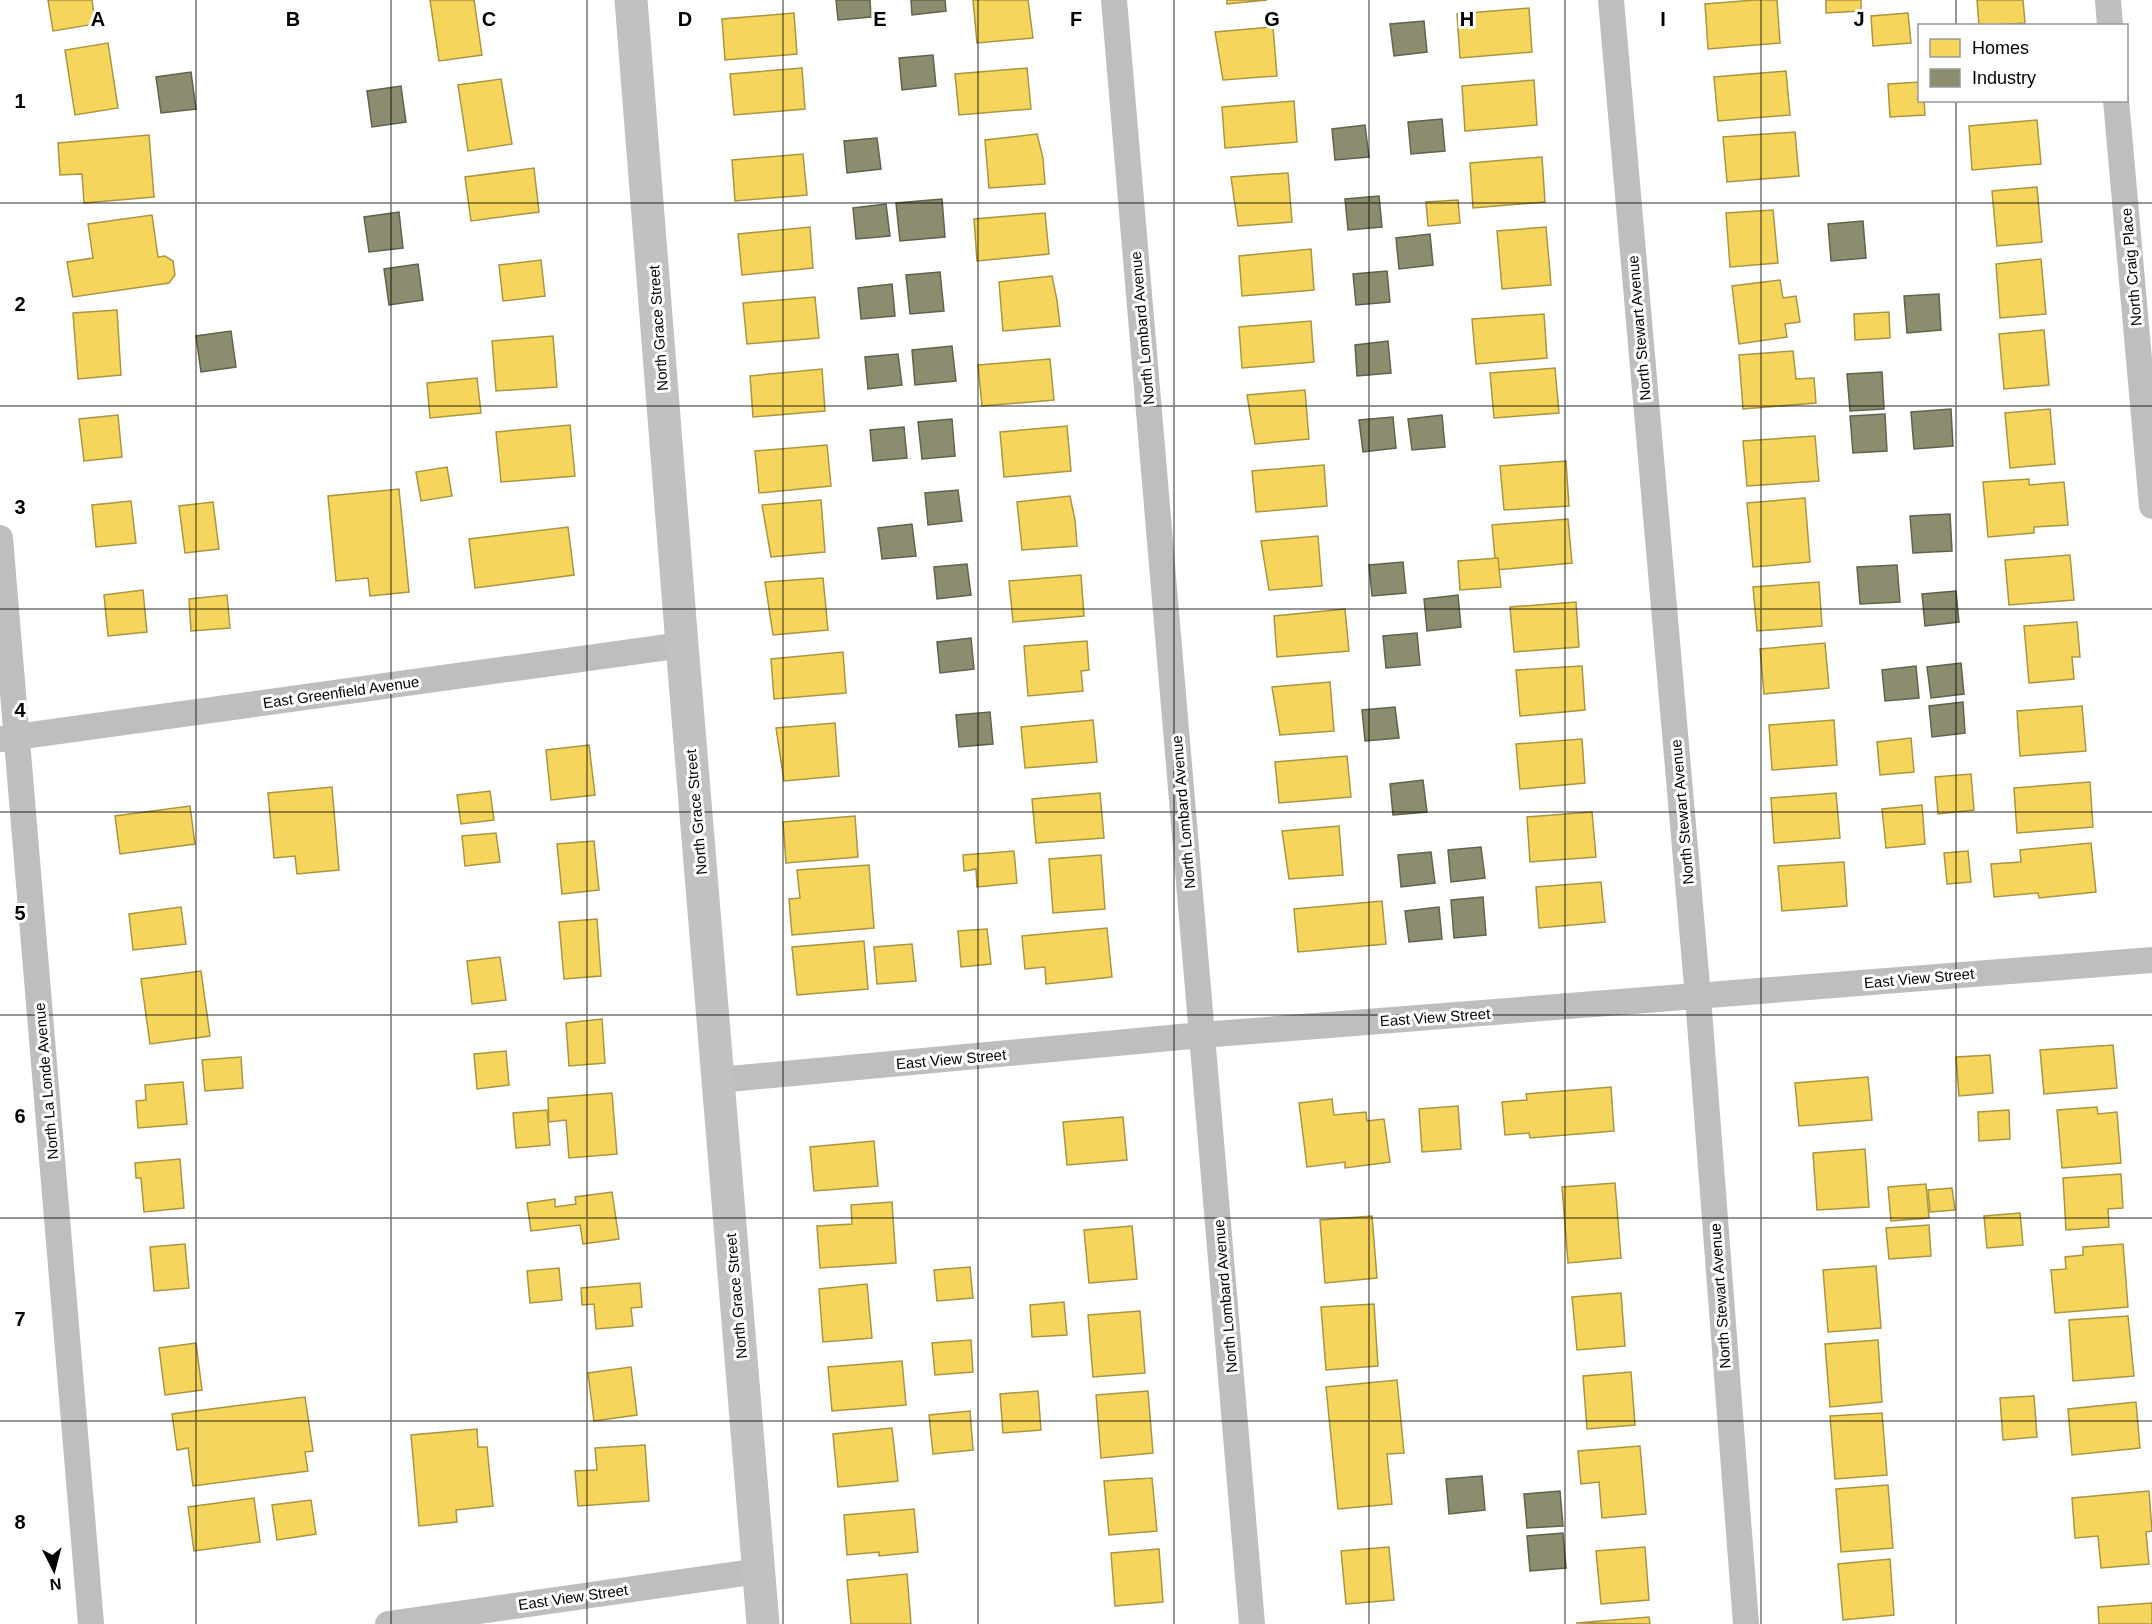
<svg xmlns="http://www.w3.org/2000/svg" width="2152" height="1624" font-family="Helvetica,sans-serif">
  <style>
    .homes { fill: #f6d55c; stroke: #ac9540; stroke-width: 1.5 }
    .industry { fill: #8c8c6e; stroke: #62624d; stroke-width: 1.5 }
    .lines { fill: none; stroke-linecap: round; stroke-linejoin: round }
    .street { stroke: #bebebe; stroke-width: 26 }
    .secondary { stroke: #c1c1c1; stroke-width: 33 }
    .grid { fill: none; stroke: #000; stroke-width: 1.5; stroke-opacity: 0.55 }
    .labels { text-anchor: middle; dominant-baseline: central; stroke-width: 6; stroke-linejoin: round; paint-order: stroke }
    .street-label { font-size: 15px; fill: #000; stroke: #fff }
    .grid-label { font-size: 20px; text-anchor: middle; font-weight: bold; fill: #000; stroke: #fff; stroke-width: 6; stroke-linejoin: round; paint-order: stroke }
  </style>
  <rect width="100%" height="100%" fill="#fff"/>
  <!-- homes -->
  <g class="homes">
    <polygon points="48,0 92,0 95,24 53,31"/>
    <polygon points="430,0 474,0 482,55 439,61"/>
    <polygon points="973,0 1028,0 1033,38 977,43"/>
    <polygon points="1227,0 1267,0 1227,4"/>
    <polygon points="1755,0 1777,0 1780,43 1708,49 1705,4"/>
    <polygon points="1826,0 1861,0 1861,11 1826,13"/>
    <polygon points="1977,0 2023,0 2025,23 1979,26"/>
    <polygon points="1529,8 1532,52 1460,58 1457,14"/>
    <polygon points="794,13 797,54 725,60 722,19"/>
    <polygon points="1908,13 1911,43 1873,46 1871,16"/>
    <polygon points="1273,27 1277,76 1223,80 1215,32"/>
    <polygon points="108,43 118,108 75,115 65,50"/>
    <polygon points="802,68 805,109 734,115 730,74"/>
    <polygon points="1027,68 1031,109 959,115 955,74"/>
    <polygon points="1786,71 1790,115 1718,121 1714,77"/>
    <polygon points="501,79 512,144 468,151 458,85"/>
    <polygon points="1534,80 1537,125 1465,131 1462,86"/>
    <polygon points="1920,82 1920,100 1924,100 1925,115 1890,117 1888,84"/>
    <polygon points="1294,101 1297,142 1225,148 1222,107"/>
    <polygon points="2037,120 2041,164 1972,170 1969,126"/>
    <polygon points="1795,132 1799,176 1727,182 1723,137"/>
    <polygon points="1037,134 1043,158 1045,184 989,188 985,140"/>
    <polygon points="149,135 154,197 84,203 82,174 60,175 58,143"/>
    <polygon points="803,154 807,195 735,201 732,160"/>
    <polygon points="1542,157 1545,202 1473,208 1470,163"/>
    <polygon points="534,168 539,212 471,221 465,177"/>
    <polygon points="1288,173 1292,222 1238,226 1231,177"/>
    <polygon points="2037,187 2042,242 1997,246 1992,191"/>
    <polygon points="1458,200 1460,223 1428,226 1426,202"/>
    <polygon points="1773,210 1778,263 1730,267 1726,213"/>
    <polygon points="1045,213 1049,254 977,261 974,219"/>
    <polygon points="152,215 158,257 165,256 173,261 175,275 169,283 73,297 67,262 93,258 88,224"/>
    <polygon points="810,227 813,268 742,275 738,234"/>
    <polygon points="1546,227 1551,285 1502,289 1497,231"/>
    <polygon points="1311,249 1314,290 1242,296 1239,256"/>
    <polygon points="2041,259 2046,314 2000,318 1996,264"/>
    <polygon points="541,260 545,296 503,301 499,265"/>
    <polygon points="1052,276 1057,300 1060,326 1003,331 999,282"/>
    <polygon points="1780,280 1783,298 1796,296 1800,322 1785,324 1787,337 1739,344 1732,286"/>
    <polygon points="815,297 819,338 747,344 743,303"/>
    <polygon points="117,310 121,375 78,379 73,313"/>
    <polygon points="1889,312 1890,338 1855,340 1854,314"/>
    <polygon points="1544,314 1547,358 1476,364 1472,319"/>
    <polygon points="1311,321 1314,362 1242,368 1239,327"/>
    <polygon points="2044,330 2049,385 2004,389 1999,334"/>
    <polygon points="553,336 557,387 496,391 492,341"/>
    <polygon points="1793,351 1796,379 1814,378 1816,403 1743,409 1739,355"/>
    <polygon points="1050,359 1054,400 982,406 978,365"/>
    <polygon points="1555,368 1559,413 1494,418 1490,373"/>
    <polygon points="822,369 825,411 753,417 750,376"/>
    <polygon points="477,378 481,413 430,418 427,383"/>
    <polygon points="1305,390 1309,439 1255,444 1247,395"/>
    <polygon points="2050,409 2055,464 2010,468 2005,413"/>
    <polygon points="118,415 122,457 84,461 79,419"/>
    <polygon points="570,425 575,476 501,482 496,432"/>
    <polygon points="1067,426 1071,471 1004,477 1000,432"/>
    <polygon points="1815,436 1819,481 1747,486 1743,441"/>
    <polygon points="827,445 831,486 759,493 755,451"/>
    <polygon points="1566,461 1569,506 1504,510 1500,466"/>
    <polygon points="1324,465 1327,506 1256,512 1252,471"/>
    <polygon points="447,467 452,496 421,501 416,472"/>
    <polygon points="2029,479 2029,485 2064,482 2068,525 2034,527 2034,533 1988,537 1983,482"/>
    <polygon points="399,489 409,592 370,596 368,578 336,581 328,496"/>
    <polygon points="1070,496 1075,520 1077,546 1022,550 1017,502"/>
    <polygon points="1805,498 1810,562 1753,567 1747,503"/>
    <polygon points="821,500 825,552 771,557 762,505"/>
    <polygon points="131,501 136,543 96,547 92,505"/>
    <polygon points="213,502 219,549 185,553 179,506"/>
    <polygon points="1568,519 1572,563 1496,570 1492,525"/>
    <polygon points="568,527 574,575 475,588 469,539"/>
    <polygon points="1318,536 1322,586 1269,590 1261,541"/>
    <polygon points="2070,555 2074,600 2009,605 2005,560"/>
    <polygon points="1498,558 1501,587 1460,590 1458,561"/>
    <polygon points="1081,575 1084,616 1013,622 1009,581"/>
    <polygon points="823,578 828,630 773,635 765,582"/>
    <polygon points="1819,582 1822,626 1757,631 1753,587"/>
    <polygon points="143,590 147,632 108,636 104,595"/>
    <polygon points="227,595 230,628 191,631 189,599"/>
    <polygon points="1576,602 1579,647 1514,652 1510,607"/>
    <polygon points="1345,609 1349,651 1277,657 1274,616"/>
    <polygon points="2077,622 2080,657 2072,657 2074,679 2029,683 2024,626"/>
    <polygon points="1087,641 1089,670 1081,671 1083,691 1028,696 1024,646"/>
    <polygon points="1825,643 1829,688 1764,694 1760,649"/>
    <polygon points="843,652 846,693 774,699 771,659"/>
    <polygon points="1582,666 1585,710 1520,716 1516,670"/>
    <polygon points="1330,682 1334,731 1280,735 1272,687"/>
    <polygon points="2082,706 2086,751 2020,756 2017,711"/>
    <polygon points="1093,720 1097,762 1025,768 1021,727"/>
    <polygon points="1834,720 1837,765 1772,770 1769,725"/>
    <polygon points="835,723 839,776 784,781 776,728"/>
    <polygon points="1911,738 1914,772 1880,775 1877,742"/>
    <polygon points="1582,739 1585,783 1520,789 1516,744"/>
    <polygon points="589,745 595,795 551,800 546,750"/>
    <polygon points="1347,756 1351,797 1279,803 1275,762"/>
    <polygon points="1971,774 1974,810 1938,814 1935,777"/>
    <polygon points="2090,782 2093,827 2017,833 2014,788"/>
    <polygon points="332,787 339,870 297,874 295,856 274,858 268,793"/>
    <polygon points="490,791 494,820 461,824 457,795"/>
    <polygon points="1100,793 1104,838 1036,843 1032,799"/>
    <polygon points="1836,793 1840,838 1774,843 1771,798"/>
    <polygon points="1922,805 1925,844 1886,848 1882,809"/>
    <polygon points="190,806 195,844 120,854 115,816"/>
    <polygon points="1592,812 1596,857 1530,862 1527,817"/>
    <polygon points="855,816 858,857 786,863 783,822"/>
    <polygon points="1339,826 1343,875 1289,879 1282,831"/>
    <polygon points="496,833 500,862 465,866 462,836"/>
    <polygon points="594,841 599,890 562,894 557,844"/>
    <polygon points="2091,843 2096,892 2039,898 2038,893 1994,897 1991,864 2021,862 2020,850"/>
    <polygon points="1014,851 1017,883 977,887 976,869 964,871 963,855"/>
    <polygon points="1968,851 1971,882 1947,884 1944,853"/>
    <polygon points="1101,855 1105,909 1053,913 1049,859"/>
    <polygon points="1844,862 1847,906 1782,911 1778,866"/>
    <polygon points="869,865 874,928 792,935 789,899 800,898 797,870"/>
    <polygon points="1601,882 1605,922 1539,928 1536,887"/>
    <polygon points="1382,901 1386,944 1298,952 1294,909"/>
    <polygon points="181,907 186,944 133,950 129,914"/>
    <polygon points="597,919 601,976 564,979 559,922"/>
    <polygon points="1107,928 1112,977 1046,984 1045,967 1025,969 1022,936"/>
    <polygon points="987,929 991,964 961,967 958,931"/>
    <polygon points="864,941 868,989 797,995 792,947"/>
    <polygon points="912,944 916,981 877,984 874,947"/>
    <polygon points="500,957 506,1000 472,1004 467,961"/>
    <polygon points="201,971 210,1036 150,1044 141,979"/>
    <polygon points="602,1019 605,1063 569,1066 566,1023"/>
    <polygon points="2113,1045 2117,1088 2044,1094 2040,1050"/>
    <polygon points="506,1051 509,1085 477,1089 474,1054"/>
    <polygon points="1990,1055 1993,1093 1959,1096 1956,1057"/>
    <polygon points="241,1057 243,1088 205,1091 202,1060"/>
    <polygon points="1868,1077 1872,1120 1799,1126 1795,1083"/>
    <polygon points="183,1082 187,1124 138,1128 136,1101 146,1100 145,1085"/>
    <polygon points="1611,1087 1614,1131 1530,1138 1529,1133 1505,1135 1502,1102 1527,1100 1526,1094"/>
    <polygon points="612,1093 617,1154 569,1158 566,1120 549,1122 548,1098"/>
    <polygon points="1332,1099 1334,1115 1366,1112 1367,1121 1384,1119 1390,1162 1345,1168 1345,1162 1307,1167 1299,1103"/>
    <polygon points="1458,1106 1461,1149 1422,1152 1419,1109"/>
    <polygon points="2097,1107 2098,1114 2117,1112 2121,1163 2062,1168 2057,1110"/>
    <polygon points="547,1110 550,1145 516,1148 513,1113"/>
    <polygon points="2009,1110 2010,1139 1979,1141 1978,1112"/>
    <polygon points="1123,1117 1127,1160 1067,1165 1063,1122"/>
    <polygon points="874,1141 878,1186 814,1191 810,1147"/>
    <polygon points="1865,1149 1869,1207 1817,1210 1813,1153"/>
    <polygon points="180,1159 184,1208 144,1212 141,1178 136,1178 135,1163"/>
    <polygon points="2121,1174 2123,1208 2108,1209 2109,1227 2066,1230 2063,1178"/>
    <polygon points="1615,1183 1621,1258 1568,1263 1562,1187"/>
    <polygon points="1926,1184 1929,1218 1891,1221 1888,1187"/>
    <polygon points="1952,1188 1955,1210 1930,1212 1928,1190"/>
    <polygon points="612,1192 619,1239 583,1244 580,1225 531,1231 527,1203 555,1199 555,1207 576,1204 575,1197"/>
    <polygon points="892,1202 896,1263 820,1268 817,1226 852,1224 851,1205"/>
    <polygon points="2020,1213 2023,1245 1987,1248 1984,1216"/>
    <polygon points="1372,1216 1377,1278 1325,1283 1320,1220"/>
    <polygon points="1929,1225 1931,1256 1889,1259 1886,1228"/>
    <polygon points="1132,1226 1137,1279 1089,1283 1084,1230"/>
    <polygon points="185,1244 189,1288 154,1291 150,1247"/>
    <polygon points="2123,1244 2128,1307 2055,1313 2051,1270 2066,1269 2065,1257 2083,1255 2083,1247"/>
    <polygon points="1876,1266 1881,1328 1828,1332 1823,1270"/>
    <polygon points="970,1267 973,1298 937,1301 934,1270"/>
    <polygon points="559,1268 562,1300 530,1303 527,1271"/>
    <polygon points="640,1283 642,1307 631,1308 633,1326 596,1329 594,1304 582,1305 581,1288"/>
    <polygon points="867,1284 872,1338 823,1342 819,1289"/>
    <polygon points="1621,1293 1625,1346 1577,1350 1572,1297"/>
    <polygon points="1064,1302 1067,1335 1032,1337 1030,1305"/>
    <polygon points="1374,1304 1378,1366 1326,1370 1321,1307"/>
    <polygon points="1140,1311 1145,1373 1093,1377 1088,1315"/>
    <polygon points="2128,1316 2134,1376 2073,1381 2069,1320"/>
    <polygon points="971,1340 973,1372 935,1375 932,1343"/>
    <polygon points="1878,1340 1882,1402 1830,1407 1825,1344"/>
    <polygon points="196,1343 202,1390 165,1395 159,1348"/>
    <polygon points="902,1361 906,1405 832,1411 828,1367"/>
    <polygon points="631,1367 637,1415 594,1421 588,1373"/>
    <polygon points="1631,1372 1635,1425 1587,1429 1583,1376"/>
    <polygon points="1397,1380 1404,1453 1387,1454 1392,1504 1338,1509 1326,1387"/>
    <polygon points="1038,1391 1041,1430 1003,1433 1000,1394"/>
    <polygon points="1148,1391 1153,1453 1101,1458 1096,1395"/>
    <polygon points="2034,1396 2037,1437 2003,1440 2000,1398"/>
    <polygon points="305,1397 313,1451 305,1452 308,1471 193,1486 188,1448 177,1450 172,1414"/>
    <polygon points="2136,1402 2140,1448 2072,1455 2068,1409"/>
    <polygon points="970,1411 973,1450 933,1454 929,1415"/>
    <polygon points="1882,1413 1887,1475 1835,1479 1830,1416"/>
    <polygon points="892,1428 898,1481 838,1487 833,1434"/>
    <polygon points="477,1429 478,1447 487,1447 493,1506 456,1510 457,1522 419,1526 411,1435"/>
    <polygon points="645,1445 649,1501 578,1506 575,1471 597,1470 595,1448"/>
    <polygon points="1640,1446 1646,1514 1602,1518 1599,1482 1581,1484 1578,1451"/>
    <polygon points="1152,1478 1157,1531 1109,1535 1104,1481"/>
    <polygon points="1888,1485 1893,1548 1841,1552 1836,1489"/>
    <polygon points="2149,1491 2152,1531 2146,1532 2149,1564 2101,1568 2098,1536 2075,1538 2072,1498"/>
    <polygon points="254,1498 260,1542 194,1551 188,1507"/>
    <polygon points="311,1500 316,1534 277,1540 272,1505"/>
    <polygon points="914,1509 918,1552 879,1556 879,1552 847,1555 844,1515"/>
    <polygon points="1389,1547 1394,1600 1346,1604 1341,1551"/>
    <polygon points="1645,1547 1649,1600 1601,1604 1596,1551"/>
    <polygon points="1159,1549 1163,1602 1115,1606 1111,1553"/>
    <polygon points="1890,1559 1894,1615 1843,1620 1838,1564"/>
    <polygon points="907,1574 911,1624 851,1624 847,1580"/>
    <polygon points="2152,1603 2152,1624 2099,1624 2098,1607"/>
    <polygon points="1649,1617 1650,1624 1576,1623"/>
  </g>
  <!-- industry -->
  <g class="industry">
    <polygon points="836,0 870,0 871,17 838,20"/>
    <polygon points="911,0 945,0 946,11 912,15"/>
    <polygon points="1424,21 1427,52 1394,56 1390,24"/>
    <polygon points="933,55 936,86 902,90 899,58"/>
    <polygon points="191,72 196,109 161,113 156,77"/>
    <polygon points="401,86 406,122 372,127 367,91"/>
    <polygon points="1442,119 1445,151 1411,154 1408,122"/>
    <polygon points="1365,125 1369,157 1335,160 1332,129"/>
    <polygon points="877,138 881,169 847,173 844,141"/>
    <polygon points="1379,196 1382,227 1348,230 1345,199"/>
    <polygon points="942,199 945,237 900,241 896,203"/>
    <polygon points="886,204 890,236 856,239 853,208"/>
    <polygon points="399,212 403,248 369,252 364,217"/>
    <polygon points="1863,221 1866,258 1831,261 1828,224"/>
    <polygon points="1430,234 1433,265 1399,269 1396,238"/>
    <polygon points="418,264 423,300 389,305 384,269"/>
    <polygon points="1387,271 1390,302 1356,305 1353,274"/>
    <polygon points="940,272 944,311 910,314 906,275"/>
    <polygon points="892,284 895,316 861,319 858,288"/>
    <polygon points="1939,294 1941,330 1907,333 1904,296"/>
    <polygon points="231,331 236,367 201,372 196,336"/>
    <polygon points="1388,341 1391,373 1357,376 1355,345"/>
    <polygon points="952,346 956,381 915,385 912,350"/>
    <polygon points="898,354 902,385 868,389 865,357"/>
    <polygon points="1882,372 1884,409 1850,411 1847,374"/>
    <polygon points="1951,409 1953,446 1914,449 1911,412"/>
    <polygon points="1885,414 1887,451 1853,453 1850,416"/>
    <polygon points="1442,415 1445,447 1412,450 1408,419"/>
    <polygon points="1393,417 1396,448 1363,452 1359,420"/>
    <polygon points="952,419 955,456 922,459 918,422"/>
    <polygon points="904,427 907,458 873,461 870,430"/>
    <polygon points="958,490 962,521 928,525 925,493"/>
    <polygon points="1950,514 1952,551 1913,553 1910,516"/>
    <polygon points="912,524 916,556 882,559 878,528"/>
    <polygon points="1403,562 1406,593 1372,596 1369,565"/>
    <polygon points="967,564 971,595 937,599 934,567"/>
    <polygon points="1897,565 1900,602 1860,604 1857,567"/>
    <polygon points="1956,591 1959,622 1925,626 1922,594"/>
    <polygon points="1458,595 1461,627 1427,631 1424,599"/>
    <polygon points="1417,633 1420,665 1386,668 1383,636"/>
    <polygon points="971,638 974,669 940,673 937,642"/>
    <polygon points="1961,663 1964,694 1931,698 1927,667"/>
    <polygon points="1916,666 1919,698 1885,701 1882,670"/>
    <polygon points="1963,702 1965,733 1932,737 1929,706"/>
    <polygon points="1395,707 1399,738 1365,741 1362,710"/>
    <polygon points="990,712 993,744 959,747 956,715"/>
    <polygon points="1423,780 1427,812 1393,815 1390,784"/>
    <polygon points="1481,847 1485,878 1451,882 1448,850"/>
    <polygon points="1431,852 1435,883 1401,887 1398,855"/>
    <polygon points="1483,897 1486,935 1454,938 1451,900"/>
    <polygon points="1439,907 1442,939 1409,942 1405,911"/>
    <polygon points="1482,1476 1485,1510 1449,1514 1446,1479"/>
    <polygon points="1560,1491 1563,1526 1527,1528 1524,1494"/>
    <polygon points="1563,1533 1566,1568 1530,1571 1527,1536"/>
  </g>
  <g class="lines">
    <!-- street -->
    <g class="street">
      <polyline points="1114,0 1252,1624"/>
      <polyline points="1611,0 1698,997 1746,1624"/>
      <polyline points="2108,0 2110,26"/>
      <polyline points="2116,100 2152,506"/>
      <polyline points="0,538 91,1624"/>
      <polyline points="1,739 682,645"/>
      <polyline points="719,1080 1202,1035 2152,960"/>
      <polyline points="388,1624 759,1571"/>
    </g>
    <!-- secondary -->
    <polyline class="secondary" points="631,0 682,645 763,1624"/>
  </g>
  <!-- grid -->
  <path class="grid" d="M 196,0 L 196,1624M 391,0 L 391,1624M 587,0 L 587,1624M 783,0 L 783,1624M 978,0 L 978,1624M 1174,0 L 1174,1624M 1369,0 L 1369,1624M 1565,0 L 1565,1624M 1761,0 L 1761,1624M 1956,0 L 1956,26M 1956,100 L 1956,1624M 0,203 L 2152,203M 0,406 L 2152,406M 0,609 L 2152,609M 0,812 L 2152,812M 0,1015 L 2152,1015M 0,1218 L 2152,1218M 0,1421 L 2152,1421"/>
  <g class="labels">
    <!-- street labels -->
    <g class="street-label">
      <text transform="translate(2131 267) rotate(-95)">North Craig Place</text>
      <text transform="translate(658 328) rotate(-94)">North Grace Street</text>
      <text transform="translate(1142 328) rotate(-95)">North Lombard Avenue</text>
      <text transform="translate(1639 328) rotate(-95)">North Stewart Avenue</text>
      <text transform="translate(341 692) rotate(-8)">East Greenfield Avenue</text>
      <text transform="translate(696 812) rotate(-95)">North Grace Street</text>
      <text transform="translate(1183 812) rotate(-95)">North Lombard Avenue</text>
      <text transform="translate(1682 812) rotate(-95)">North Stewart Avenue</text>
      <text transform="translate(1919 978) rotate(-5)">East View Street</text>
      <text transform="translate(1435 1017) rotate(-4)">East View Street</text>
      <text transform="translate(951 1059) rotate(-5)">East View Street</text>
      <text transform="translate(46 1081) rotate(-95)">North La Londe Avenue</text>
      <text transform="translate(736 1296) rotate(-95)">North Grace Street</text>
      <text transform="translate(1225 1296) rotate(-95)">North Lombard Avenue</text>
      <text transform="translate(1720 1296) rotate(-94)">North Stewart Avenue</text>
      <text transform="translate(573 1597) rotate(-8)">East View Street</text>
    </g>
  </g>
  <g class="grid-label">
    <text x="98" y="26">A</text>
    <text x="293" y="26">B</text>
    <text x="489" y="26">C</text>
    <text x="685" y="26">D</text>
    <text x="880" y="26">E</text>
    <text x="1076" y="26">F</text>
    <text x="1272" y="26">G</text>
    <text x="1467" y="26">H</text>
    <text x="1663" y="26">I</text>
    <text x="1859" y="26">J</text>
    <text x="20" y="108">1</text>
    <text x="20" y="311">2</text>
    <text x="20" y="514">3</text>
    <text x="20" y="717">4</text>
    <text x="20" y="920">5</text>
    <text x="20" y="1123">6</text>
    <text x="20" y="1326">7</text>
    <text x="20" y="1529">8</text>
  </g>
  <!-- legend -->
  <rect x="1918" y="24" width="210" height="78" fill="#ffffff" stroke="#999999" stroke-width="1.5"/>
  <rect x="1930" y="39" width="30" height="18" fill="#f6d55c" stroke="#999999" stroke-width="1.5"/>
  <text x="1972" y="54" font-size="18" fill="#000000">Homes</text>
  <rect x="1930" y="69" width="30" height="18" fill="#8c8c6e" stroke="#999999" stroke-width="1.5"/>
  <text x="1972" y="84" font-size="18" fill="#000000">Industry</text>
  <!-- north arrow -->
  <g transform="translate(54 1570) rotate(174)" stroke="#ffffff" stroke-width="4.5" paint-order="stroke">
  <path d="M0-4.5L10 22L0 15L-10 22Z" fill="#000000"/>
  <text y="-9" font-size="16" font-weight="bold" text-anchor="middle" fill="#000000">N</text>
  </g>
</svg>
